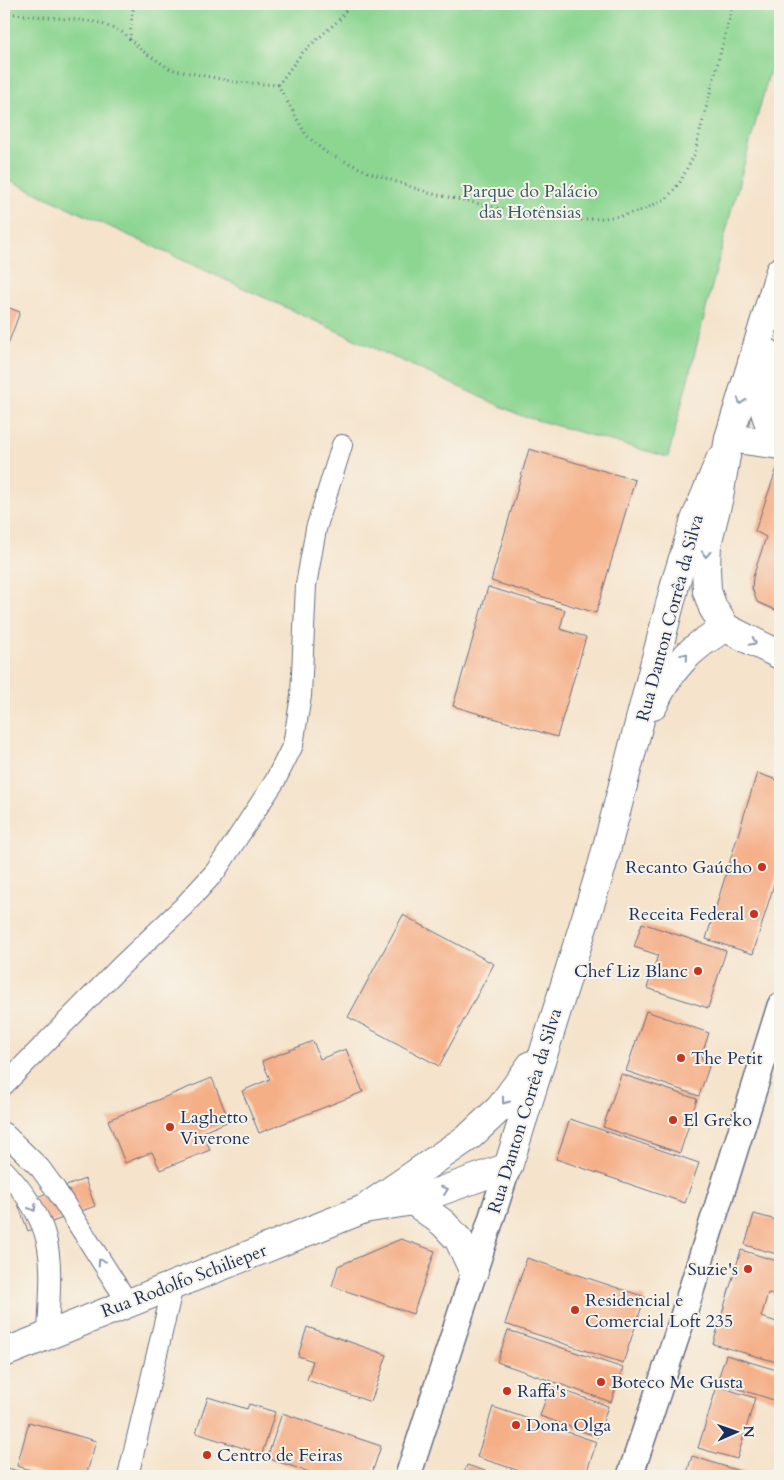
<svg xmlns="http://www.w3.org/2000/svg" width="784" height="1480" font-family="Cardo,serif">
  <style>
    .green { fill: #8cd692; stroke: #548278 }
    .building { fill: #f5af87 }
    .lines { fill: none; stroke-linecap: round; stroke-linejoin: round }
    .minor-casing { stroke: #676e84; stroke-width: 22 }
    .tertiary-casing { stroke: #676e84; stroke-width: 28 }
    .secondary-casing { stroke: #676e84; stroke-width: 30 }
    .primary-casing { stroke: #676e84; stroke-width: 30 }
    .path { stroke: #676e84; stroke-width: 3; stroke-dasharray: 1 4; stroke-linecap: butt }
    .minor { stroke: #fff; stroke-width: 20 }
    .tertiary { stroke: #fff; stroke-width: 25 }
    .secondary { stroke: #fff; stroke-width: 28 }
    .primary { stroke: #fff; stroke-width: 28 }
    .oneway { stroke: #8d97ae }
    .poi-dot { fill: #c8321e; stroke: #f7f3e8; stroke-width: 2 }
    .labels { text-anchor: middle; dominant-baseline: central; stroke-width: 4; stroke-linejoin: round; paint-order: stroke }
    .park-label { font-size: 18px; fill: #37596b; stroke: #f7f3e8 }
    .street-label { font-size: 18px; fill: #1b2f5e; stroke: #f7f3e8 }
    .poi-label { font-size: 18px; fill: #1b2f5e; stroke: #f7f3e8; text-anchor: start }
  </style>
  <rect width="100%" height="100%" fill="#f7f3e8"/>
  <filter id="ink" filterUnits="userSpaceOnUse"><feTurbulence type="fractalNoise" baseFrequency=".02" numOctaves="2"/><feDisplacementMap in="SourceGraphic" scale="10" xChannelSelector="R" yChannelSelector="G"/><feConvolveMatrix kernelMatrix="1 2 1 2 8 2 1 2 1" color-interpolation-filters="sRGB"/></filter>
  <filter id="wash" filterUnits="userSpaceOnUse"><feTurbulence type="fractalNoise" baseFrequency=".0096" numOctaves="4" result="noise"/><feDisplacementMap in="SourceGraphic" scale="20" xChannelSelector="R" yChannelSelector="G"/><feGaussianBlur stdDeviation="1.12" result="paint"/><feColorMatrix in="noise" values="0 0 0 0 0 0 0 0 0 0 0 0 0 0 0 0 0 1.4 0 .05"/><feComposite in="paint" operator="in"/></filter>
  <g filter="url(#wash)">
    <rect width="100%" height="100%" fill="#f5e3cb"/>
    <!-- green -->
    <polygon class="green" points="4,4 780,4 780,34 732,208 668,457 522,416 4,178"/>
    <g id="blocks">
      <!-- building -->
      <g class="building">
        <polygon points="4,306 20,312 4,355"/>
        <polygon points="529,449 635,480 596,613 491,581"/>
        <polygon points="778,465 780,465 780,612 757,602 752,588 753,577 766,537 755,531"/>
        <polygon points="488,587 565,610 560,629 586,637 557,737 453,706"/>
        <polygon points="757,773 780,781 780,864 753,954 706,939"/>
        <polygon points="403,915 494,964 439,1066 348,1017"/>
        <polygon points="642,923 726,951 708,1008 647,988 658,955 634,947"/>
        <polygon points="646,1011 709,1033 701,1057 709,1067 699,1096 626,1071"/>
        <polygon points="313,1041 320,1059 346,1049 363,1092 259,1133 242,1091 270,1079 262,1061"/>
        <polygon points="621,1074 697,1099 680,1153 603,1127"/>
        <polygon points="212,1078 229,1121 203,1132 210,1150 160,1170 152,1152 125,1163 108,1120"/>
        <polygon points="570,1119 699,1163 685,1203 556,1159"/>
        <polygon points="85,1179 95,1206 28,1231 18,1204"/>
        <polygon points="754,1214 780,1221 780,1255 745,1245"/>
        <polygon points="401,1239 435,1251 413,1314 332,1286 338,1266"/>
        <polygon points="741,1250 780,1262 780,1297 768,1293 761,1317 780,1323 780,1363 713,1344"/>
        <polygon points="527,1258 645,1297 623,1363 505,1324"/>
        <polygon points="307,1327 387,1355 371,1402 307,1380 313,1361 298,1356"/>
        <polygon points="508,1330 623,1368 611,1402 497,1362"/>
        <polygon points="726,1355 780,1371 780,1402 717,1382"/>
        <polygon points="550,1386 608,1406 598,1437 540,1416"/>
        <polygon points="717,1386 755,1398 737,1459 698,1448"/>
        <polygon points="208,1397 247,1409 249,1404 275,1412 262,1454 196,1433"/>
        <polygon points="493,1407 597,1442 585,1476 535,1476 477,1457"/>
        <polygon points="282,1413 381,1446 371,1476 321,1476 267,1458"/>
        <polygon points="29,1422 96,1441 86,1476 52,1476 17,1466"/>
        <polygon points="692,1456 755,1476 686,1476"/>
        <polygon points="467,1465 501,1476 463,1476"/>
        <polygon points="7,1468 35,1476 4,1476"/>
      </g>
    </g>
  </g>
  <g filter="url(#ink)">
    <use href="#blocks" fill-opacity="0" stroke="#676e84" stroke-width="1"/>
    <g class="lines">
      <defs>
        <g id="minor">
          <polyline points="4,1085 122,965 183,907 215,872 275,781 293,745 301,696 306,585 316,529 342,445"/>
          <polyline points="4,1133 40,1168 56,1190 128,1303"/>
          <path d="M 4,1170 C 59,1228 51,1260 48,1334"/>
          <polyline points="128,1476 173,1286"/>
        </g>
        <g id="tertiary">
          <polyline points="408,1476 508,1167"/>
          <polyline points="630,1476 679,1329 780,1006"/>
        </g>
        <g id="secondary">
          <path d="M 653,706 C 669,670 691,646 726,628"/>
          <polyline points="413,1201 443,1223 459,1240 474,1272"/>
          <polyline points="371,1204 470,1136 500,1108 531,1065"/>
          <polyline points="4,1353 364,1209 413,1201 508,1167 602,866 676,581 695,520 720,460"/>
        </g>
        <g id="primary">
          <polyline points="780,271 729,438 719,497 707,544 706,569 707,591 713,608 726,628 780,655"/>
          <path d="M 768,353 C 764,381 755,416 780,435"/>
          <polyline points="729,438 780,445"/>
        </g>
      </defs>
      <!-- minor casing -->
      <use href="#minor" class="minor-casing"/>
      <!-- tertiary casing -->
      <use href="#tertiary" class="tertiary-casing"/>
      <!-- secondary casing -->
      <use href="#secondary" class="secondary-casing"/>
      <!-- primary casing -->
      <use href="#primary" class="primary-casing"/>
      <!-- path -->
      <g class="path">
        <polyline points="4,13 97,22 124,33 141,50 170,69 235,82 278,85 306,135 325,152 368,172 429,193 526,214 585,220 621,216 643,210 667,198 680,182 694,155 733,4"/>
        <polyline points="130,40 132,13 135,4"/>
        <polyline points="278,85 302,53 341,18 349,4"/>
      </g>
      <!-- minor -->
      <use href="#minor" class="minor"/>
      <!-- tertiary -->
      <use href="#tertiary" class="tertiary"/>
      <!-- secondary -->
      <use href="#secondary" class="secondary"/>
      <!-- primary -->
      <use href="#primary" class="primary"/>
    </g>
    <!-- one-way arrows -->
    <defs><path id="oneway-chevron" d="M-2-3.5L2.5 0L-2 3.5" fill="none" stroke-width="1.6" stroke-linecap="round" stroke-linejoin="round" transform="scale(1.25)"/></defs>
    <g class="oneway">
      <use href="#oneway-chevron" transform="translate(741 401) rotate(107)"/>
      <use href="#oneway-chevron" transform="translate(706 554) rotate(93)"/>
      <use href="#oneway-chevron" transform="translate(753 642) rotate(27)"/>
      <use href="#oneway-chevron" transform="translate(685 656) rotate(-50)"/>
      <use href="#oneway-chevron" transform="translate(505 1101) rotate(126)"/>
      <use href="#oneway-chevron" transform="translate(445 1190) rotate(-19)"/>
      <use href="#oneway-chevron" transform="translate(33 1208) rotate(61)"/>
      <use href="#oneway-chevron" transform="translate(101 1262) rotate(-124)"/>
    </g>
  </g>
  <!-- markers -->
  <g class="poi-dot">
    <circle cx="762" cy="867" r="5"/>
    <circle cx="754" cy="914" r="5"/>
    <circle cx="698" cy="971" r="5"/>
    <circle cx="681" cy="1058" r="5"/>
    <circle cx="673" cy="1120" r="5"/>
    <circle cx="170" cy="1127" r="5"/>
    <circle cx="748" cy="1269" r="5"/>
    <circle cx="575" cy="1310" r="5"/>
    <circle cx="601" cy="1382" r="5"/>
    <circle cx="507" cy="1391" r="5"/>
    <circle cx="516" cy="1425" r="5"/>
    <circle cx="207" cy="1455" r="5"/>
  </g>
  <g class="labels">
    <!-- park labels -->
    <g class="park-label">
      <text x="530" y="191">Parque do Palácio<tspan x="530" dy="21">das Hotênsias</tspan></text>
    </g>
    <!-- street labels -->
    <g class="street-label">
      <text transform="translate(670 618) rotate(-75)">Rua Danton Corrêa da Silva</text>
      <text transform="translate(525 1111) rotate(-73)">Rua Danton Corrêa da Silva</text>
      <text transform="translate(184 1281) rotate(-21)">Rua Rodolfo Schilieper</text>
    </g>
    <!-- poi labels -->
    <g class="poi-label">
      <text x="752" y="867" text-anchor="end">Recanto Gaúcho</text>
      <text x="744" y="914" text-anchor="end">Receita Federal</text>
      <text x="688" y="971" text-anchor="end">Chef Liz Blanc</text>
      <text x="691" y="1058">The Petit</text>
      <text x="180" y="1117">Laghetto<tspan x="180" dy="21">Viverone</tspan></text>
      <text x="683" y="1120">El Greko</text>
      <text x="738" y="1269" text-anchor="end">Suzie's</text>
      <text x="585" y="1300">Residencial e<tspan x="585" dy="21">Comercial Loft 235</tspan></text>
      <text x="611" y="1382">Boteco Me Gusta</text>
      <text x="517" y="1391">Raffa's</text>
      <text x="526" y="1425">Dona Olga</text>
      <text x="217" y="1455">Centro de Feiras</text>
    </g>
  </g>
  <!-- margin -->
  <rect width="784" height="1480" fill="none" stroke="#f7f3e8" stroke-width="20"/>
  <!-- north arrow -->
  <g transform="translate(736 1432) rotate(88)" stroke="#f7f3e8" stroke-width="4" paint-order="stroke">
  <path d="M0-4L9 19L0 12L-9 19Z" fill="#1b2f5e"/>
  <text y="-8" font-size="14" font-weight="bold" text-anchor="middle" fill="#1b2f5e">N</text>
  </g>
</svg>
